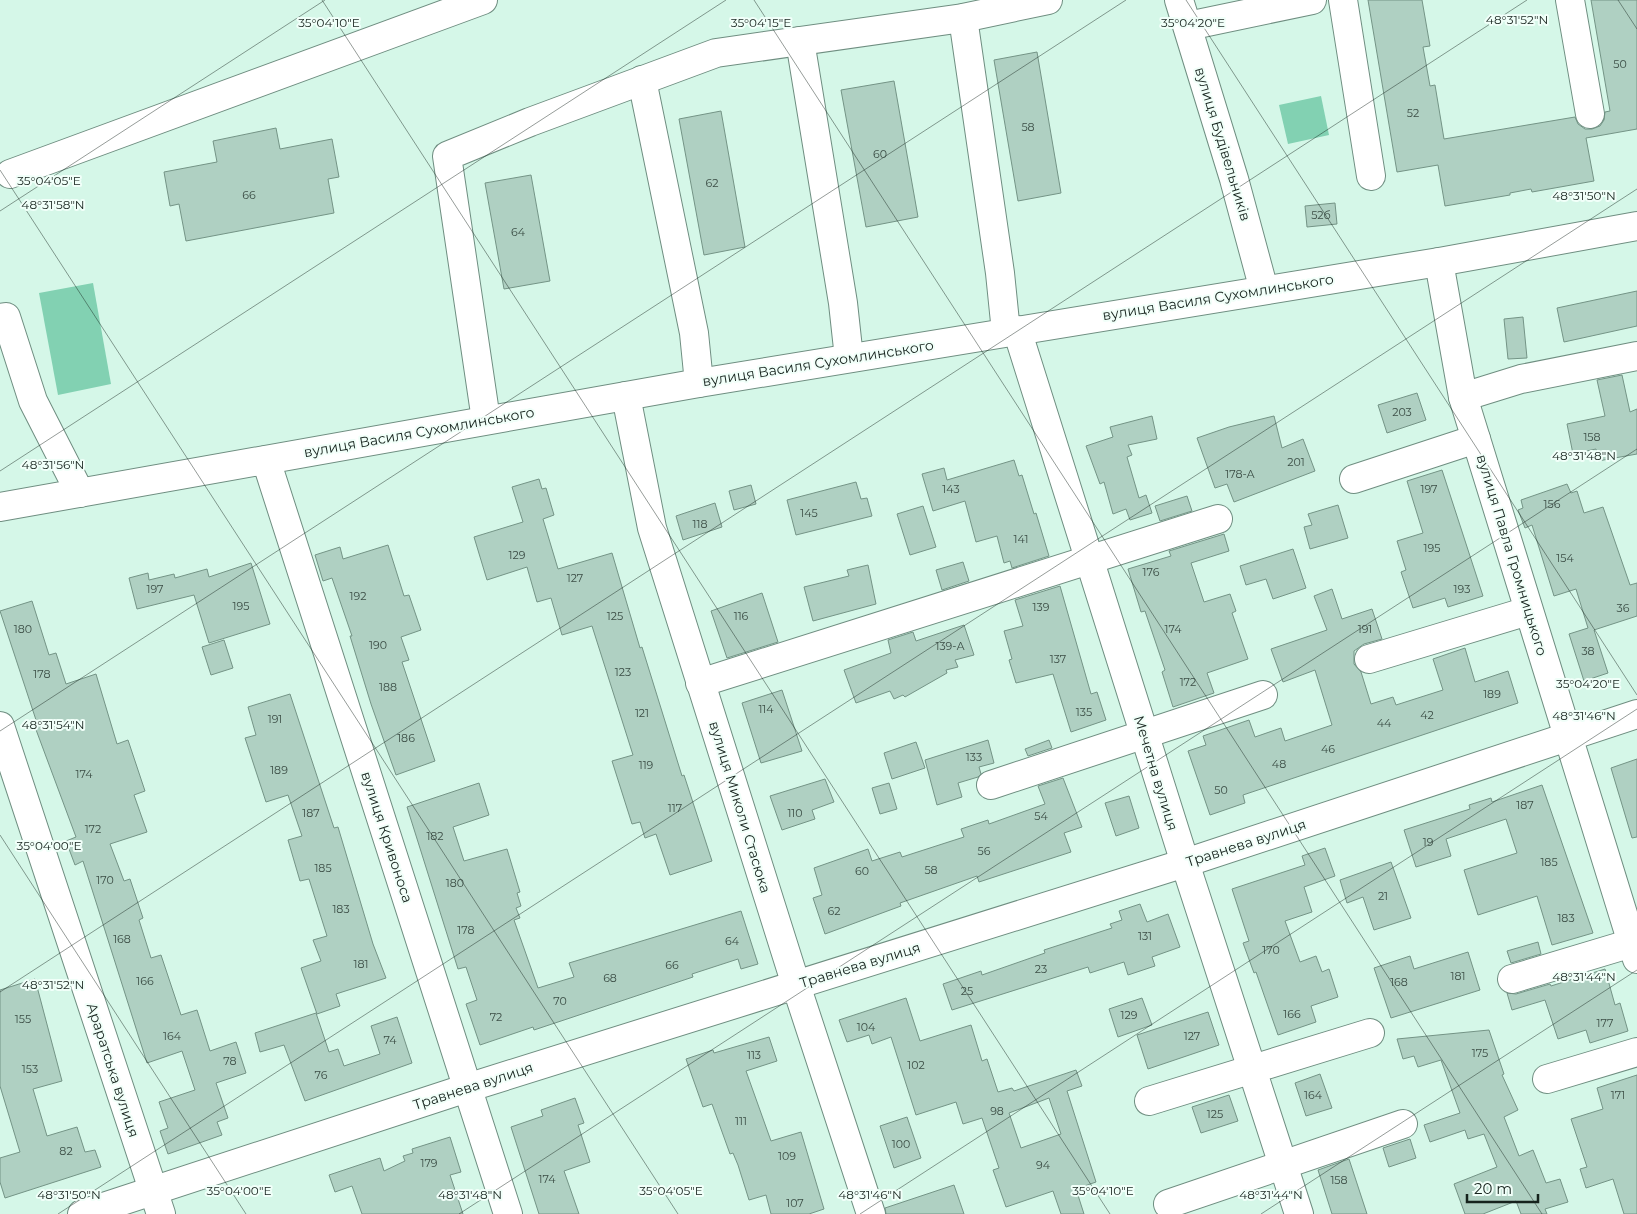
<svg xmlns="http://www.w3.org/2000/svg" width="1637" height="1214" font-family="Montserrat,sans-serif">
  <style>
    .green { fill: #82d1b2 }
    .building { fill: #afd0c2; stroke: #749486; fill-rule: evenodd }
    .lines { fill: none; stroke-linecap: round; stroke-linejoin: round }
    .minor-casing { stroke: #6f8e81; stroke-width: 30 }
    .major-casing { stroke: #6f8e81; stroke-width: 30 }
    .minor { stroke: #fff; stroke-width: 28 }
    .major { stroke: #fff; stroke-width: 28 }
    .ticks { fill: none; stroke: #16231d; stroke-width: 1; stroke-opacity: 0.45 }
    .labels { text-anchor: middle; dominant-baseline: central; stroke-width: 4; stroke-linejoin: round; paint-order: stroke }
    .number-label { font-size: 11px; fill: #3c4e46 }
    .street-label { font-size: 14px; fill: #16231d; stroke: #f1fff9 }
    .ticks-label { font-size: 12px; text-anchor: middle; fill: #16231d; stroke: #f1fff9; stroke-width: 4; stroke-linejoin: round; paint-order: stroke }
  </style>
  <rect width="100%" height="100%" fill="#d5f7e8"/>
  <!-- green -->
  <g class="green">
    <polygon points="1321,96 1329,135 1288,144 1279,105"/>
    <polygon points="93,283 111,384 58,395 39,293"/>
  </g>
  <!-- building -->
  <g class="building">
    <polygon points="1368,0 1422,0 1430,46 1423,47 1430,86 1435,85 1444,139 1575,117 1578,124 1585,129 1592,129 1600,126 1604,120 1605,112 1610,111 1591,0 1637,0 1637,129 1586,138 1594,181 1532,192 1531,189 1510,193 1510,195 1445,206 1438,165 1397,172"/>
    <polygon points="1037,52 1061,193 1018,201 994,60"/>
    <polygon points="894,81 918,217 866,227 841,90"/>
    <polygon points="721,111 745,247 704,255 679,119"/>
    <polygon points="276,128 280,149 332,139 339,177 328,179 334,213 186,241 179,204 170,206 164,172 217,162 213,141"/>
    <polygon points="531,175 550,281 504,289 485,183"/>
    <polygon points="1335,203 1337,224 1307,227 1305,206"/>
    <polygon points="1637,291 1637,326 1564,342 1557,308"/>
    <polygon points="1523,317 1527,358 1508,359 1504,319"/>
    <polygon points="1622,375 1630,412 1637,409 1637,454 1598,461 1596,449 1573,454 1567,424 1605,416 1597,380"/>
    <polygon points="1417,393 1426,420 1387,433 1378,405"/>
    <polygon points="1152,416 1157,439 1128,445 1132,455 1127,457 1139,498 1146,495 1152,513 1130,520 1126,509 1113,514 1104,482 1100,484 1086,446 1113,437 1110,427"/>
    <polygon points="1274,416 1282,448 1303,439 1315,471 1234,502 1227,484 1215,488 1197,438 1229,427"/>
    <polygon points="1014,460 1019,476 1022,475 1034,514 1036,513 1049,556 1012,568 1010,561 1004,563 997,536 976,542 965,501 933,511 922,474 944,468 947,480"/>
    <polygon points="1442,470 1483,596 1448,607 1445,598 1413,608 1401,572 1406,570 1397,541 1423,533 1407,481"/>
    <polygon points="539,479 542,489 546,488 554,515 543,519 558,569 612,553 640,648 642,647 682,776 684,775 712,861 670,875 656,834 645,838 640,822 632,824 612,761 633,755 592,626 562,635 551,598 537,602 527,567 487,580 474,537 523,522 512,487"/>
    <polygon points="856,482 861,499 867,498 872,516 796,535 787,500"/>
    <polygon points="1567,484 1571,493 1577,491 1584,513 1603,507 1630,585 1637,583 1637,616 1594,630 1608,673 1584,681 1569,634 1588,628 1576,589 1554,596 1532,525 1525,528 1518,510 1523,508 1521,500"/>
    <polygon points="751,485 756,504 734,510 729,491"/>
    <polygon points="1187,496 1192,511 1160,521 1155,506"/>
    <polygon points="715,503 722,527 683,540 676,516"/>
    <polygon points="1338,505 1348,538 1310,549 1304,527 1312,525 1308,514"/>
    <polygon points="923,506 936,547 910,555 897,514"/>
    <polygon points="1224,534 1229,551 1191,563 1204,602 1230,594 1236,611 1232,613 1248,659 1207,673 1214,693 1173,707 1162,672 1165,670 1145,611 1141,612 1128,569 1171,556 1169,551"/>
    <polygon points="388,545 404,596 409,595 421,630 401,637 409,660 402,662 435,761 396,775 371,704 350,636 352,636 332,578 323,581 315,555 340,547 343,559"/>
    <polygon points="1293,549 1306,588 1273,599 1266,579 1246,585 1240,566"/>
    <polygon points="963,562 969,581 942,590 936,570"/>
    <polygon points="251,563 270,624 209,643 194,595 137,609 129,578 148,573 149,580 174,574 175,578 207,569 209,577"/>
    <polygon points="868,565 876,604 813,621 804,587 849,576 847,570"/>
    <polygon points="1060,586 1091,694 1097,692 1106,720 1071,732 1053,674 1016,683 1009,660 1012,659 1004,631 1023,626 1015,600"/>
    <polygon points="1332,589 1342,619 1372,609 1382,639 1364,644 1354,651 1354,664 1361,672 1371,704 1393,697 1396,705 1443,690 1433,659 1465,648 1475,682 1508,671 1518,703 1243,795 1245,803 1210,815 1188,751 1206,745 1203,736 1249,720 1255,737 1281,728 1285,741 1332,725 1315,670 1283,682 1271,649 1327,630 1314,596"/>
    <polygon points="762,593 778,642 727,658 711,611"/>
    <polygon points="32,601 49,655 56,653 66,684 96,674 117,744 128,740 145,791 134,795 147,832 110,844 124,881 130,879 143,918 139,920 151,958 161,955 181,1015 197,1010 210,1051 236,1042 246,1073 216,1083 228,1118 217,1122 222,1135 168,1154 160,1131 168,1128 159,1102 195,1090 182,1051 147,1063 83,861 75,865 66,841 76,837 35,727 38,726 0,611"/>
    <polygon points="964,625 974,655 955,660 958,667 946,670 947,673 905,697 903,695 894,699 890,691 856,703 844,670 891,653 888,640 913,632 916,641"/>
    <polygon points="224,640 233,668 211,675 202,647"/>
    <polygon points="782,690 802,751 761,763 742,703"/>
    <polygon points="290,694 334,828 338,827 373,944 386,978 336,994 340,1006 317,1014 301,968 321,961 313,940 327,936 309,879 300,881 288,840 302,836 288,795 266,802 245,738 256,735 248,707"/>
    <polygon points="988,740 994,763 979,767 981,774 978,777 958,783 962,797 937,805 925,760"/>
    <polygon points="1049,740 1052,748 1028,756 1025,749"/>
    <polygon points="916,742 925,768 892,779 884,753"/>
    <polygon points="1637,759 1637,837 1632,838 1611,768"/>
    <polygon points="1063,778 1082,827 1064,833 1071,852 979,882 977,876 900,903 901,906 825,934 813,898 822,895 814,868 868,849 872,861 900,852 902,857 964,837 961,829 988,820 989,824 1045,804 1038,786"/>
    <polygon points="825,779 834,802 812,810 815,819 782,830 770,796"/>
    <polygon points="479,783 489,815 453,827 464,861 507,849 520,892 517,893 521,906 516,908 520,918 514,920 538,988 574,977 569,963 741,911 758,964 741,969 738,959 692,974 693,977 534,1030 533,1027 480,1045 466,1004 477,1000 466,967 458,969 407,807"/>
    <polygon points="889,783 897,809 880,814 872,788"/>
    <polygon points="1542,785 1593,933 1552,945 1537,896 1478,915 1464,870 1517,853 1506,819 1446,839 1451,856 1416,867 1404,830 1470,809 1469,805 1491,798 1492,802"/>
    <polygon points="1129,796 1139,828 1116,836 1105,803"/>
    <polygon points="1325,848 1335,876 1304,887 1312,912 1285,921 1300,962 1316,956 1322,972 1329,969 1338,997 1311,1006 1316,1022 1278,1035 1256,972 1254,973 1243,943 1249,941 1232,889 1305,865 1302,856"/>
    <polygon points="1391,862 1411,918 1374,930 1363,897 1347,903 1340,880"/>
    <polygon points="1140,904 1147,922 1168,914 1180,947 1152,957 1155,966 1128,975 1124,962 1090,973 1088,967 952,1010 943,984 981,971 982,975 1045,953 1044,950 1112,928 1110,924 1122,920 1119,911"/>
    <polygon points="1538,942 1541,954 1511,963 1507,951"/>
    <polygon points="1468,952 1480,990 1391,1018 1374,968 1410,956 1414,969"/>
    <polygon points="1605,969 1615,1005 1620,1003 1628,1031 1590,1043 1586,1030 1558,1039 1545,1000 1512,1010 1507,993 1516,994 1550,984 1551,986"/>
    <polygon points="35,979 62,1081 33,1089 47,1136 77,1127 85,1152 95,1150 101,1167 5,1198 0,1182 0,1158 20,1152 0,1086 0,990"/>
    <path d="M 906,998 L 920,1041 L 971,1025 L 982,1061 L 987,1059 L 998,1092 L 1012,1088 L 1014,1091 L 1076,1070 L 1082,1086 L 1067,1091 L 1096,1182 L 1076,1189 L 1084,1214 L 1061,1214 L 1053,1191 L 1006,1207 L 993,1170 L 999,1168 L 982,1118 L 963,1124 L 956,1102 L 916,1115 L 891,1037 L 872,1044 L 869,1035 L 847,1042 L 839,1020 ZM 1049,1098 L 1061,1134 L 1021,1148 L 1009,1113 Z"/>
    <polygon points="1142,998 1152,1025 1118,1037 1109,1009"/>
    <polygon points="1208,1012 1219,1045 1148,1069 1137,1035"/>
    <polygon points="316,1013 329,1052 338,1049 344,1066 380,1054 371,1026 397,1017 412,1063 305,1101 284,1045 260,1052 255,1033"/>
    <polygon points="1489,1030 1504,1074 1502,1075 1518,1110 1504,1117 1519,1156 1533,1150 1546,1183 1560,1179 1568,1202 1545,1209 1547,1214 1521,1214 1516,1201 1483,1214 1465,1214 1454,1184 1497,1167 1484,1134 1468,1139 1465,1130 1430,1142 1424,1125 1460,1113 1441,1060 1418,1067 1414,1056 1403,1059 1397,1039"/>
    <polygon points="769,1037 777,1061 746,1071 771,1141 801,1132 824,1209 809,1214 771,1214 766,1195 749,1200 738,1165 733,1153 730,1154 712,1104 703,1107 686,1059 713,1050 714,1053"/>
    <polygon points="1320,1074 1332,1108 1306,1116 1295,1083"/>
    <polygon points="1637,1075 1637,1214 1624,1214 1613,1179 1586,1188 1580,1169 1587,1167 1571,1119 1603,1109 1597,1088"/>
    <polygon points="1229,1095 1238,1121 1201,1133 1192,1107"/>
    <polygon points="575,1098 584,1123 578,1125 590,1162 564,1171 579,1214 539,1214 511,1127 543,1116 541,1110"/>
    <polygon points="907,1117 921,1158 894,1168 880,1126"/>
    <polygon points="450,1137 461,1172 450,1175 463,1214 362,1214 352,1186 335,1192 329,1175 380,1158 384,1171 405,1161 403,1156 413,1153 412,1149"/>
    <polygon points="1410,1139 1416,1158 1389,1167 1383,1148"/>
    <polygon points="1349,1159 1367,1214 1332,1214 1318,1170"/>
    <polygon points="954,1185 964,1214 886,1214 885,1208"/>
  </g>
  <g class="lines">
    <defs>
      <g id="minor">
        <polyline points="1179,0 1234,179 1264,290"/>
        <polyline points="1343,0 1371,176"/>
        <polyline points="1570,0 1590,114"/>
        <polyline points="963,18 1000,273 1006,332"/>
        <polyline points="1188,26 1312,0"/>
        <polyline points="800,41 843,303 849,358"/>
        <polyline points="642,80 694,333 699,383"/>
        <polyline points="10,174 483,0"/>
        <polyline points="1439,262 1463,397 1637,959"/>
        <polyline points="0,318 6,317 33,401 80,493"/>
        <polyline points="1017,330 1185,863 1299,1214"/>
        <polyline points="626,396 652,528 796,985 871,1214"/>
        <polyline points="1463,397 1521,379 1637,356"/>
        <polyline points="486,420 447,156 530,122 716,53 963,18 1048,0"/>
        <polyline points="266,460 508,1214"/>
        <polyline points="1354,479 1476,439"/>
        <polyline points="1369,659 1528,611"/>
        <polyline points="700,683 1218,519"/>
        <polyline points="0,726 161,1214"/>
        <polyline points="991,785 1263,695"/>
        <polyline points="1512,979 1632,943"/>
        <polyline points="1547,1079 1637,1052"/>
        <polyline points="1149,1101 1370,1033"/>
        <polyline points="1168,1204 1403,1124"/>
        <polyline points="82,1214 467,1088 1185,863 1637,714"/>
      </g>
      <polyline id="major" points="0,507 699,383 1439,262 1637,226"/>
    </defs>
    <!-- minor casing -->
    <use href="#minor" class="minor-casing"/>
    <!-- major casing -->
    <use href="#major" class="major-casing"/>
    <!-- minor -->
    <use href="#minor" class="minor"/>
    <!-- major -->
    <use href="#major" class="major"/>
  </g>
  <!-- ticks -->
  <path class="ticks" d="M 322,0 L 1110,1214M 754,0 L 1542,1214M 1186,0 L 1637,695M 1618,0 L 1637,29M 0,170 L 678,1214M 0,211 L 325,0M 0,471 L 726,0M 0,731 L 1126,0M 0,835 L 246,1214M 0,992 L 1527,0M 58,1214 L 1637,189M 459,1214 L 1637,449M 860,1214 L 1637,709M 1261,1214 L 1637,970"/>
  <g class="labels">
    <!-- number labels -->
    <g class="number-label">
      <text x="1620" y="64">50</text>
      <text x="1413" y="113">52</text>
      <text x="1028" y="127">58</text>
      <text x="880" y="154">60</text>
      <text x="712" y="183">62</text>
      <text x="249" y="195">66</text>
      <text x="1321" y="215">52б</text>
      <text x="518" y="232">64</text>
      <text x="1402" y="412">203</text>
      <text x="1592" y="437">158</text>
      <text x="1296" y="462">201</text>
      <text x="1240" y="474">178-А</text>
      <text x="951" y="489">143</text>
      <text x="1429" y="489">197</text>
      <text x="1552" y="504">156</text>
      <text x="809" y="513">145</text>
      <text x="700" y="524">118</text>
      <text x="1021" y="539">141</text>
      <text x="1432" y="548">195</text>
      <text x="517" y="555">129</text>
      <text x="1565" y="558">154</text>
      <text x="1151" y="572">176</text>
      <text x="575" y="578">127</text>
      <text x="155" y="589">197</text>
      <text x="1462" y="589">193</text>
      <text x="358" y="596">192</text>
      <text x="241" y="606">195</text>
      <text x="1041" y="607">139</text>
      <text x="1623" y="608">36</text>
      <text x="615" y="616">125</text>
      <text x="741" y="616">116</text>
      <text x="23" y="629">180</text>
      <text x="1173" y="629">174</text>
      <text x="1365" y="629">191</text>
      <text x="378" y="645">190</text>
      <text x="950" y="646">139-А</text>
      <text x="1588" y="651">38</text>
      <text x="1058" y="659">137</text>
      <text x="623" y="672">123</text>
      <text x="42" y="674">178</text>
      <text x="1188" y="682">172</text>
      <text x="388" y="687">188</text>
      <text x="1492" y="694">189</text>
      <text x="766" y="709">114</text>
      <text x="1084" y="712">135</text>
      <text x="642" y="713">121</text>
      <text x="1427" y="715">42</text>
      <text x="275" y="719">191</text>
      <text x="1384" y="723">44</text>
      <text x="406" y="738">186</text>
      <text x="1328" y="749">46</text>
      <text x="974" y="757">133</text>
      <text x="1279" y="764">48</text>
      <text x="646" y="765">119</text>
      <text x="279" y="770">189</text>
      <text x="84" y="774">174</text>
      <text x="1221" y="790">50</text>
      <text x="1525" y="805">187</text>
      <text x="675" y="808">117</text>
      <text x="311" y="813">187</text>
      <text x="795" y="813">110</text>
      <text x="1041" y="816">54</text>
      <text x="93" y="829">172</text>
      <text x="435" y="836">182</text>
      <text x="1428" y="842">19</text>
      <text x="984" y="851">56</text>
      <text x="1549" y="862">185</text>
      <text x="323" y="868">185</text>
      <text x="931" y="870">58</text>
      <text x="862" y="871">60</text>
      <text x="105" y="880">170</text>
      <text x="455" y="883">180</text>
      <text x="1383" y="896">21</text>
      <text x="341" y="909">183</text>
      <text x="834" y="911">62</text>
      <text x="1566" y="918">183</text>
      <text x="466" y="930">178</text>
      <text x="1145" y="936">131</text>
      <text x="122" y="939">168</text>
      <text x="732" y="941">64</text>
      <text x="1271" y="950">170</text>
      <text x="361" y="964">181</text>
      <text x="672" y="965">66</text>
      <text x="1041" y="969">23</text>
      <text x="1458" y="976">181</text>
      <text x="610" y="978">68</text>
      <text x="145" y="981">166</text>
      <text x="1399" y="982">168</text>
      <text x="967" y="991">25</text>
      <text x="560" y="1001">70</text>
      <text x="1292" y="1014">166</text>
      <text x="1129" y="1015">129</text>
      <text x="496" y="1017">72</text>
      <text x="23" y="1019">155</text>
      <text x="1605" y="1023">177</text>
      <text x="866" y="1027">104</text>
      <text x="172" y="1036">164</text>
      <text x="1192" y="1036">127</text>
      <text x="390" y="1040">74</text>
      <text x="1480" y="1053">175</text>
      <text x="754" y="1055">113</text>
      <text x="230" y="1061">78</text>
      <text x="916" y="1065">102</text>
      <text x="30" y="1069">153</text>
      <text x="321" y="1075">76</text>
      <text x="1313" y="1095">164</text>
      <text x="1618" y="1095">171</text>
      <text x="997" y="1111">98</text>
      <text x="1215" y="1114">125</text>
      <text x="741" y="1121">111</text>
      <text x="901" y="1144">100</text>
      <text x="66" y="1151">82</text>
      <text x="787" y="1156">109</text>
      <text x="429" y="1163">179</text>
      <text x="1043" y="1165">94</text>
      <text x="547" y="1179">174</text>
      <text x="1339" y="1180">158</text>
      <text x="795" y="1203">107</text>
    </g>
    <!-- street labels -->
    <g class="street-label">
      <text transform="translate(1223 144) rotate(73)">вулиця Будівельників</text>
      <text transform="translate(1218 297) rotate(-9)">вулиця Василя Сухомлинського</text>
      <text transform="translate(818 363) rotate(-9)">вулиця Василя Сухомлинського</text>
      <text transform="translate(419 432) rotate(-10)">вулиця Василя Сухомлинського</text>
      <text transform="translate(1512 555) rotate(73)">вулиця Павла Громницького</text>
      <text transform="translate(1156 773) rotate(73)">Мечетна вулиця</text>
      <text transform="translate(740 807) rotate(73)">вулиця Миколи Стасюка</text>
      <text transform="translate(387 837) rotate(72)">вулиця Кривоноса</text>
      <text transform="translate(1246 843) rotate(-18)">Травнева вулиця</text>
      <text transform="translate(860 965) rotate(-17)">Травнева вулиця</text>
      <text transform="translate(113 1070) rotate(72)">Араратська вулиця</text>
      <text transform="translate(473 1086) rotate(-18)">Травнева вулиця</text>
    </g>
  </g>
  <g class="ticks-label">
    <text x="1517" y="24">48°31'52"N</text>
    <text x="329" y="27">35°04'10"E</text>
    <text x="1193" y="27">35°04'20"E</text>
    <text x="761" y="27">35°04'15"E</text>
    <text x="49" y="185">35°04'05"E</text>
    <text x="1584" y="200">48°31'50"N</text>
    <text x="53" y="209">48°31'58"N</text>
    <text x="1584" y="460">48°31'48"N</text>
    <text x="53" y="469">48°31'56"N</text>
    <text x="1588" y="688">35°04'20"E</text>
    <text x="1584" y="720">48°31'46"N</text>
    <text x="53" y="729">48°31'54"N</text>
    <text x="49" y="850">35°04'00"E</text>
    <text x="1584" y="981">48°31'44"N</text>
    <text x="53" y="989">48°31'52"N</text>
    <text x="239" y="1195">35°04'00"E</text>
    <text x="671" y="1195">35°04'05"E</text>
    <text x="1103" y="1195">35°04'10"E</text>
    <text x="69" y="1199">48°31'50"N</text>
    <text x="470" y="1199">48°31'48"N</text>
    <text x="870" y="1199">48°31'46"N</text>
    <text x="1271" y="1199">48°31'44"N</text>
  </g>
  <!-- scale -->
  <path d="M1467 1194v8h71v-8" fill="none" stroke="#16231d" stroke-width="2.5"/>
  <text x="1474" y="1194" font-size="15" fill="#16231d" stroke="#f1fff9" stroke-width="4" paint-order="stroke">20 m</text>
</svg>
